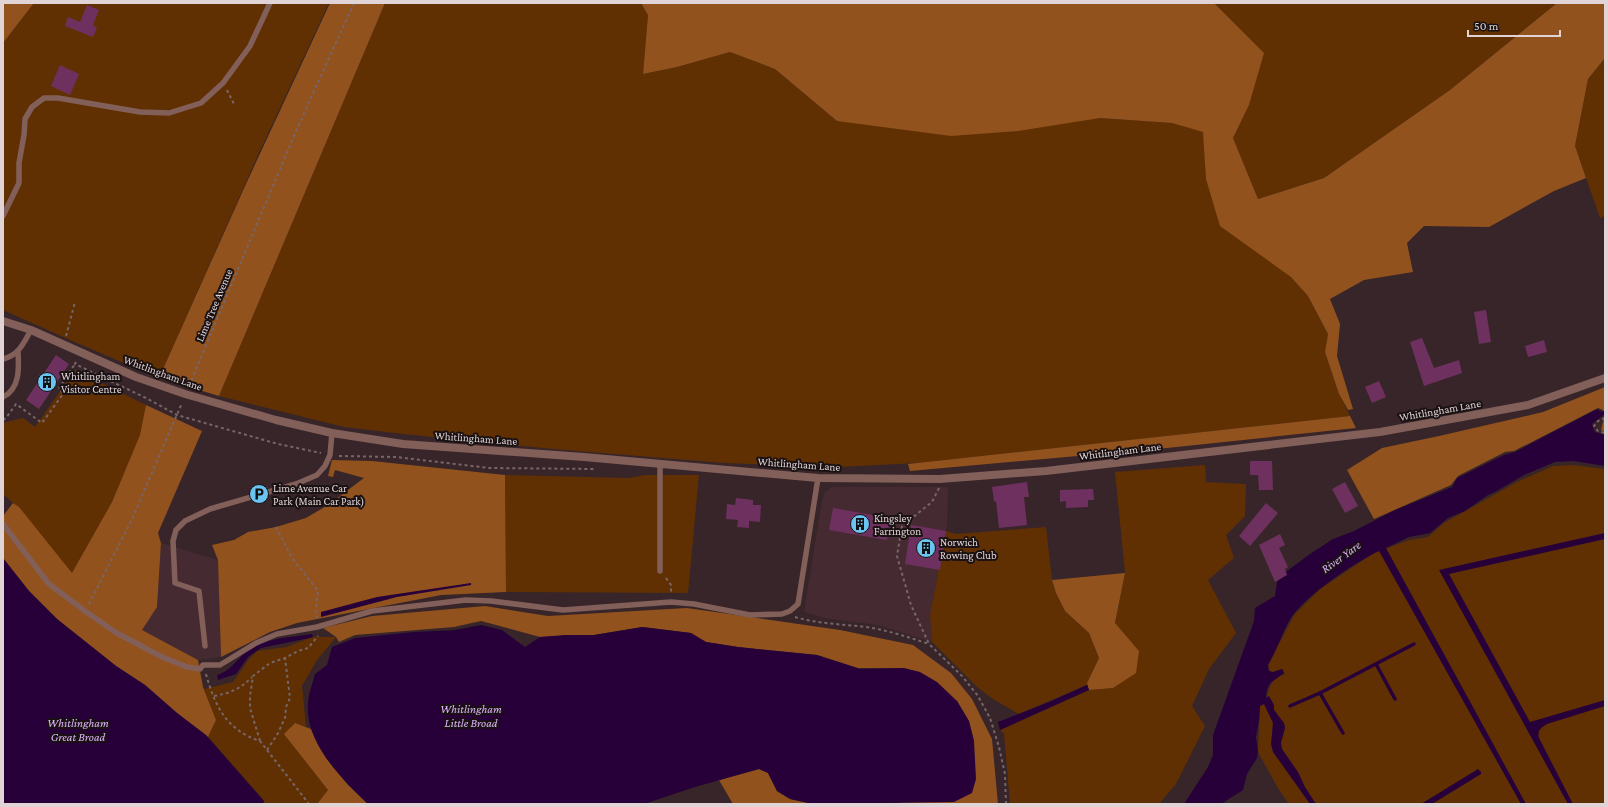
<svg xmlns="http://www.w3.org/2000/svg" width="1608" height="807" font-family="'Crimson Pro',serif">
  <style>
    .built { fill: #452b31 }
    .green { fill: #603003 }
    .forest { fill: #92521d }
    .water { fill: #270039 }
    .lines { fill: none; stroke-linecap: round; stroke-linejoin: round }
    .stream { stroke: #270039; stroke-width: 3.5 }
    .building { fill: #6e315f }
    .path { stroke: #76666a; stroke-width: 2; stroke-dasharray: 3 3; stroke-linecap: butt }
    .service { stroke: #825f59; stroke-width: 5.5 }
    .minor { stroke: #825f59; stroke-width: 8 }
    .labels { text-anchor: middle; dominant-baseline: central; stroke-width: 4; stroke-linejoin: round; paint-order: stroke }
    .street-label { font-size: 11px; fill: #e1d4d7; stroke: #191112 }
    .poi-label { font-size: 11px; fill: #e1d4d7; stroke: #191112; text-anchor: start }
    .water-label { font-size: 12px; font-style: italic; fill: #dfb3fc; stroke: #191112 }
  </style>
  <rect width="100%" height="100%" fill="#372529"/>
  <!-- built -->
  <g class="built">
    <polygon points="832,487 948,487 947,525 930,615 932,642 878,625 824,618 804,612 822,501 825,492"/>
    <polygon points="161,543 218,560 221,657 198,660 141,630 157,607"/>
  </g>
  <!-- green -->
  <g class="green">
    <polygon points="34,3 329,3 258,155 159,378 70,340 3,310 3,43"/>
    <polygon points="385,3 641,3 648,15 643,74 677,67 730,52 775,69 837,121 1100,118 1172,123 1204,132 1206,179 1308,296 1328,334 1325,352 1339,394 1350,416 918,463 838,467 724,463 553,449 403,434 344,427 219,396"/>
    <polygon points="1214,3 1557,3 1450,90 1324,178 1258,199 1233,138 1249,105 1263,53"/>
    <polygon points="1605,58 1605,216 1600,218 1575,146 1588,79"/>
    <polygon points="75,370 146,405 141,433 112,502 72,574 19,508 3,494 3,423 23,418 35,427"/>
    <polygon points="1205,465 1206,482 1246,484 1245,516 1226,535 1234,558 1208,580 1236,633 1209,669 1192,706 1205,726 1176,784 1159,804 1010,804 1004,734 1000,730 1089,690 1113,688 1139,651 1115,624 1125,573 1115,472"/>
    <path d="M 1573,465 L 1605,469 L 1605,804 L 1289,804 L 1279,790 L 1258,752 L 1260,706 L 1266,703 C 1268,689 1270,679 1285,674 L 1282,669 L 1273,672 L 1269,671 L 1268,665 L 1294,615 L 1320,589 L 1374,553 L 1409,540 L 1428,537 L 1444,523 L 1517,482 L 1553,466 Z"/>
    <polygon points="505,475 629,478 645,475 699,475 688,593 506,592"/>
    <polygon points="1046,527 1052,580 1056,593 1065,611 1089,633 1099,658 1087,683 1087,685 1019,714 993,699 977,687 932,642 930,615 946,531 956,534"/>
    <polygon points="313,637 336,637 317,660 302,686 306,727 295,723 285,734 328,790 317,804 263,804 264,801 208,737 216,720 204,689 233,682 249,659 257,651 286,647"/>
  </g>
  <!-- forest -->
  <g class="forest">
    <polygon points="3,3 34,3 3,43"/>
    <polygon points="330,3 385,3 219,396 159,378 245,186"/>
    <polygon points="641,3 1214,3 1264,53 1249,105 1233,138 1258,199 1324,178 1450,90 1557,3 1605,3 1605,58 1588,79 1575,146 1586,178 1554,191 1489,227 1424,226 1407,243 1413,272 1364,280 1330,299 1340,324 1337,356 1353,409 1348,410 1339,394 1325,352 1328,334 1308,296 1291,277 1220,226 1206,179 1203,132 1172,123 1100,118 1018,131 951,136 837,121 775,69 730,52 677,67 643,74 648,15"/>
    <polygon points="1605,387 1605,432 1601,430 1604,417 1603,410 1598,408 1514,451 1505,452 1458,476 1451,485 1374,519 1347,470 1382,448 1439,436 1543,412"/>
    <polygon points="146,405 202,431 158,533 161,543 157,607 142,630 198,660 203,687 216,720 208,737 177,713 145,685 116,666 57,619 29,591 3,558 3,516 13,503 19,507 72,573 112,502 140,435"/>
    <polygon points="1350,416 1356,428 1167,448 910,471 908,464"/>
    <polygon points="332,460 372,461 505,475 506,592 441,595 297,623 270,632 221,657 218,560 212,545 234,540 248,532 276,527 306,518 328,505 364,478 335,470 333,477 328,476"/>
    <polygon points="1125,573 1115,623 1139,651 1136,673 1113,688 1089,690 1087,683 1099,658 1089,633 1065,611 1056,593 1052,580"/>
    <polygon points="485,606 548,616 687,608 840,630 913,645 951,673 972,699 992,739 998,804 898,804 974,741 969,722 957,701 904,668 858,668 817,655 738,647 706,642 691,633 643,627 594,635 540,637 481,621 454,627 355,635 339,642 336,637 323,628 372,616"/>
    <polygon points="295,723 311,729 326,758 348,785 368,804 317,804 328,790 284,734"/>
    <polygon points="759,769 768,773 777,791 790,799 813,804 733,804 719,780"/>
  </g>
  <!-- water -->
  <g class="water">
    <path d="M 1597,409 L 1602,412 L 1605,410 L 1605,414 L 1592,424 L 1595,432 L 1605,435 L 1605,466 L 1573,461 L 1555,462 L 1524,475 L 1495,492 L 1488,495 L 1465,511 L 1448,518 L 1430,533 L 1409,537 L 1386,548 L 1526,804 L 1521,804 L 1379,551 C 1355,562 1305,596 1291,618 C 1282,633 1277,650 1268,665 L 1269,671 L 1273,672 L 1282,669 L 1284,673 C 1273,682 1267,681 1266,698 L 1269,696 L 1274,705 L 1274,710 L 1284,723 L 1285,728 L 1281,743 L 1282,749 L 1298,772 L 1305,787 L 1316,804 L 1310,804 L 1273,752 L 1271,744 L 1273,723 L 1264,704 L 1260,706 L 1259,721 L 1256,737 L 1258,751 L 1257,758 L 1247,774 L 1243,790 L 1221,804 L 1184,804 L 1208,767 L 1213,755 L 1213,735 L 1254,621 L 1255,608 L 1275,596 L 1277,582 L 1287,571 L 1310,554 L 1333,539 L 1354,531 L 1395,510 L 1452,487 L 1457,478 L 1504,455 L 1515,452 Z"/>
    <path d="M 1605,533 L 1605,539 L 1449,574 L 1530,722 L 1605,700 L 1605,706 L 1547,724 C 1541,728 1537,730 1539,738 L 1573,804 L 1568,804 L 1439,570 Z"/>
    <polygon points="3,558 29,591 57,619 116,666 145,685 177,713 206,735 264,801 263,804 3,804"/>
    <polygon points="471,583 471,585 397,597 321,617 321,612 377,597"/>
    <path d="M 481,625 L 502,630 L 525,647 L 540,637 L 565,635 L 594,635 L 642,627 L 691,633 L 706,642 L 738,647 L 817,655 L 860,669 L 904,668 L 920,672 L 937,682 L 957,701 L 969,721 L 974,741 L 976,779 L 972,793 L 954,802 L 813,804 L 790,799 L 777,791 L 768,773 L 759,769 L 695,787 L 644,804 L 368,804 C 342,779 305,743 308,704 C 308,694 313,683 315,674 L 327,665 L 332,647 L 355,638 L 414,632 L 455,630 Z"/>
    <path d="M 312,634 L 313,637 L 309,638 L 261,648 L 248,657 L 236,674 L 218,680 L 217,675 C 233,670 238,657 251,648 C 268,638 293,637 312,634 Z"/>
    <polygon points="1087,685 1089,690 1000,730 998,722 1049,702"/>
    <polygon points="1478,769 1481,772 1481,774 1432,804 1421,804"/>
  </g>
  <g class="lines">
    <!-- stream -->
    <g class="stream">
      <polyline points="1376,664 1395,699"/>
      <polyline points="1320,693 1343,733"/>
      <polyline points="1290,706 1320,693 1414,644"/>
    </g>
  </g>
  <!-- building -->
  <g class="building">
    <polygon points="87,5 99,10 93,25 97,28 93,37 65,26 68,17 80,22"/>
    <polygon points="60,65 79,74 70,95 51,86"/>
    <polygon points="1486,310 1491,342 1479,344 1474,312"/>
    <polygon points="1422,338 1434,368 1459,360 1462,373 1424,386 1410,342"/>
    <polygon points="1544,340 1547,352 1528,357 1525,346"/>
    <polygon points="56,355 69,364 39,409 26,400"/>
    <polygon points="1379,381 1386,397 1372,403 1365,387"/>
    <polygon points="1250,461 1272,461 1273,490 1259,490 1258,475 1250,475"/>
    <polygon points="1027,482 1029,497 1024,497 1027,525 999,528 996,501 994,502 992,487"/>
    <polygon points="1345,482 1358,506 1345,513 1332,489"/>
    <polygon points="1093,489 1094,500 1088,500 1088,507 1066,508 1066,501 1060,502 1060,490"/>
    <polygon points="736,498 753,500 753,505 761,505 760,522 749,521 749,528 737,527 738,520 726,519 727,504 735,505"/>
    <polygon points="1266,503 1278,513 1250,546 1239,536"/>
    <polygon points="833,508 890,518 887,540 829,530"/>
    <polygon points="911,525 946,531 940,570 905,564"/>
    <polygon points="1280,534 1285,545 1279,548 1288,567 1285,569 1287,575 1275,582 1259,545"/>
  </g>
  <g class="lines">
    <!-- path -->
    <g class="path">
      <polyline points="227,90 235,106"/>
      <polyline points="66,336 75,302"/>
      <polyline points="76,362 75,364 148,399 177,415 278,444 321,453"/>
      <polyline points="189,386 296,131 354,3"/>
      <polyline points="1605,418 1598,421 1594,426 1598,431 1605,433"/>
      <polyline points="3,420 6,418 16,404 42,423 63,394 59,388 75,364"/>
      <polyline points="339,456 396,457 489,468 596,469"/>
      <polyline points="939,488 932,502 902,526 897,556 911,605 929,644 962,676 978,696 990,718 999,747 1005,774 1006,804"/>
      <polyline points="276,527 292,558 318,591 316,608 317,618"/>
      <polyline points="666,578 671,585 671,593"/>
      <polyline points="89,604 132,519 182,403"/>
      <path d="M 795,617 C 818,624 842,624 866,627 C 887,630 908,637 929,644"/>
      <path d="M 206,674 C 215,706 226,730 260,741 L 309,804"/>
      <path d="M 214,696 C 231,693 240,689 252,677"/>
      <polyline points="260,741 250,708 250,696 253,676 270,663 285,658 298,651 308,648 318,636"/>
      <polyline points="267,750 277,735 285,718 286,707 290,698 285,658"/>
    </g>
    <!-- service -->
    <g class="service">
      <polyline points="3,216 19,183 19,163 24,135 25,119 32,107 44,98 58,98 140,112 169,113 201,103 223,83 250,46 270,3"/>
      <path d="M 3,359 C 19,355 23,344 31,330"/>
      <path d="M 3,397 C 20,389 19,368 18,352"/>
      <polyline points="660,464 660,571"/>
      <polyline points="3,524 49,584 85,611 115,632 162,657 187,667 200,669 203,665 220,665 256,643 277,634 317,627 372,611 466,600 491,601 563,610 671,602 694,604 750,615 782,614 790,611 798,604 818,478"/>
      <polyline points="205,646 199,591 175,583 173,541 176,530 185,521 210,509 296,484 317,475 325,466 330,455 332,433"/>
    </g>
    <!-- minor -->
    <polyline class="minor" points="3,321 31,330 136,377 185,394 276,420 332,433 403,444 584,457 818,478 940,479 1046,471 1380,432 1528,405 1605,378"/>
  </g>
  <!-- icons -->
  <defs>
    <symbol id="building-disc" viewBox="-11 -11 22 22"><circle r="9.5" fill="#6bc3f2" stroke="#191112"/><path d="M-4-6H4V6H1V3H-1V6H-4ZM-2.5-4.3h1.7v1.8h-1.7ZM.8-4.3h1.7v1.8H.8ZM-2.5-1h1.7V.8h-1.7ZM.8-1h1.7V.8H.8Z" fill="#111"/></symbol>
    <symbol id="parking-disc" viewBox="-11 -11 22 22"><circle r="9.5" fill="#6bc3f2" stroke="#191112"/><path d="M-3.5-5.5H1a3.5 3.5 0 0 1 0 7H-1V5.5H-3.5ZM-1-3.4V-.6H.8a1.4 1.4 0 0 0 0-2.8Z" fill="#111"/></symbol>
  </defs>
  <g fill-rule="evenodd">
    <use href="#building-disc" x="36" y="371" width="22" height="22"/>
    <use href="#parking-disc" x="248" y="483" width="22" height="22"/>
    <use href="#building-disc" x="849" y="513" width="22" height="22"/>
    <use href="#building-disc" x="915" y="537" width="22" height="22"/>
  </g>
  <g class="labels">
    <!-- street labels -->
    <g class="street-label">
      <text transform="translate(214 305) rotate(-67)">Lime Tree Avenue</text>
      <text transform="translate(163 373) rotate(20)">Whitlingham Lane</text>
      <text transform="translate(1440 410) rotate(-10)">Whitlingham Lane</text>
      <text transform="translate(476 438) rotate(4)">Whitlingham Lane</text>
      <text transform="translate(1120 451) rotate(-7)">Whitlingham Lane</text>
      <text transform="translate(799 464) rotate(4)">Whitlingham Lane</text>
    </g>
    <!-- poi labels -->
    <g class="poi-label">
      <text x="61" y="376">Whitlingham<tspan x="61" dy="13">Visitor Centre</tspan></text>
      <text x="273" y="488">Lime Avenue Car<tspan x="273" dy="13">Park (Main Car Park)</tspan></text>
      <text x="874" y="518">Kingsley<tspan x="874" dy="13">Farrington</tspan></text>
      <text x="940" y="542">Norwich<tspan x="940" dy="13">Rowing Club</tspan></text>
    </g>
    <!-- water labels -->
    <g class="water-label">
      <text transform="translate(1341 557) rotate(-36)">River Yare</text>
      <text x="471" y="709">Whitlingham<tspan x="471" dy="14">Little Broad</tspan></text>
      <text x="78" y="723">Whitlingham<tspan x="78" dy="14">Great Broad</tspan></text>
    </g>
  </g>
  <!-- border -->
  <rect width="1608" height="807" fill="none" stroke="#e1d4d7" stroke-width="8"/>
  <!-- scale -->
  <path d="M1468 30v6h92v-6" fill="none" stroke="#e1d4d7" stroke-width="2"/>
  <text x="1474" y="30" font-size="12" fill="#e1d4d7" stroke="#191112" stroke-width="3" paint-order="stroke">50 m</text>
</svg>
